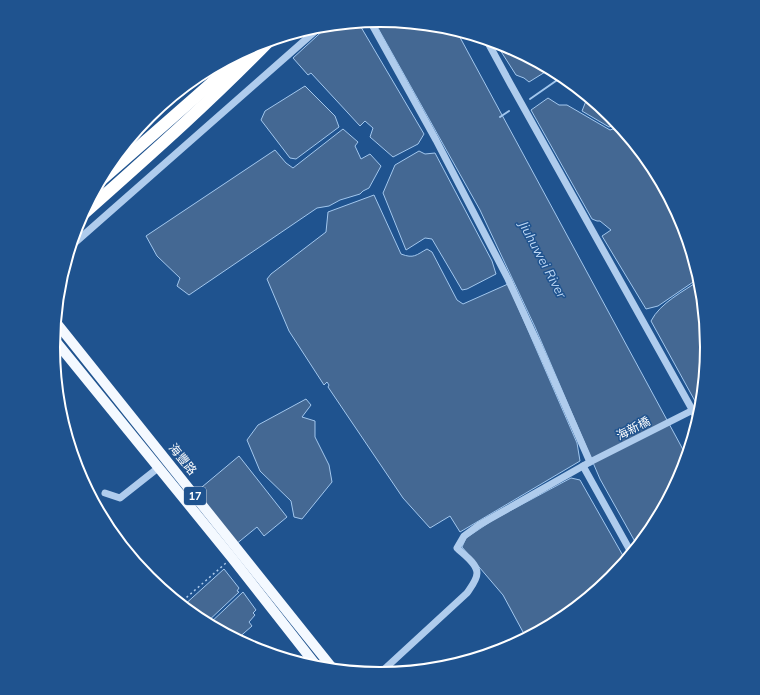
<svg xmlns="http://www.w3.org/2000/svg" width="760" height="695" font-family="Mulish,'Noto Sans TC',sans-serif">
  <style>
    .water { fill: #446893; stroke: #a2c7ee }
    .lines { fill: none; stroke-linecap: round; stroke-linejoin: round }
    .stream { stroke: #a2c7ee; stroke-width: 2 }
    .path { stroke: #afcced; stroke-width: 1.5; stroke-dasharray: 2 3; stroke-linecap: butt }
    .minor { stroke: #afcced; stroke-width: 7 }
    .major { stroke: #f4f9ff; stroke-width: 10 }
    .highway { stroke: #fff; stroke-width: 12 }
    .labels { text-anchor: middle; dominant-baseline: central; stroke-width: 3; stroke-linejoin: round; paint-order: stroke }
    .shield { fill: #1f538f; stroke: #bccbdd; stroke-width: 1 }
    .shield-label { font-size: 11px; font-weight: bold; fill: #fff }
    .street-label { font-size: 12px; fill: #fff; stroke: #1f538f }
    .water-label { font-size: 13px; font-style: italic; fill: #bbd6f4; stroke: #1f538f }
    .rim { fill: none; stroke: #fff; stroke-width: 2 }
  </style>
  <rect width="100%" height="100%" fill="#1f538f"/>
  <!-- water -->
  <g class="water">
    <polygon points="380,20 444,26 456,30 687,457 682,473 652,530 638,547 600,479 535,327 480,210 374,21"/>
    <polygon points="358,22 424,134 418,144 393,157 370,137 373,128 365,121 360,126 311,73 308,75 293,58 329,25"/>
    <polygon points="495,42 506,45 550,69 529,82 524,78 516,75"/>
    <polygon points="573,85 612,116 627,135 613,126 609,127 582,111 586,101 572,91"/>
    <polygon points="305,86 335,116 339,127 296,159 290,158 261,120 265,111"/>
    <polygon points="548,98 559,105 567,105 610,130 613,129 631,140 652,166 683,222 699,278 658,306 646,309 602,236 611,230 600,221 597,221 592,219 531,110"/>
    <polygon points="343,129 358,142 355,146 361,159 370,154 381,166 369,188 363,191 360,194 340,200 329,206 317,208 189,295 177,286 180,278 157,256 146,236 275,150 286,163 293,168"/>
    <polygon points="419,151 425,154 435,153 492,261 496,274 467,289 462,290 432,239 425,238 406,250 383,193 395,165"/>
    <path d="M 374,195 L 401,254 C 414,259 416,255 427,249 L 432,252 L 457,300 L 463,304 L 508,284 L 577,443 L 580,461 L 460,532 L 450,516 L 430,528 L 403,498 L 328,387 L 329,385 L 327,382 L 324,385 L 289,331 L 267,279 L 271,274 L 326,232 L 328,212 Z"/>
    <path d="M 700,280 L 707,348 L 701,412 L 651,321 C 660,303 684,291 700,280 Z"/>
    <polygon points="306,399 311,405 302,417 315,421 315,437 329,465 332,482 302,519 294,517 291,501 260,471 247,440 258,425"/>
    <polygon points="239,456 287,517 264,536 257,527 235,545 196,492"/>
    <polygon points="571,478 580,480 626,561 611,579 562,620 528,638 523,632 503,595 462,547 466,538 493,520"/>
    <polygon points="224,569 239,588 237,591 239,592 205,624 198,620 182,607"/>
    <polygon points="243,592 256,610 253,613 255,615 249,622 252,626 236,640 208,625"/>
  </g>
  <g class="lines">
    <!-- stream -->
    <g class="stream">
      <polyline points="530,99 563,76"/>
      <polyline points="500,117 509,111"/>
    </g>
    <!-- path -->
    <polyline class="path" points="179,604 226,563"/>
    <!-- minor -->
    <g class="minor">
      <polyline points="370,21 436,140 508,279 538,344 590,462"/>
      <polyline points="486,39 511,85 698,420"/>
      <polyline points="70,247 321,26"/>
      <polyline points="583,466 632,554"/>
      <polyline points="105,493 120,498 158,468"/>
      <path d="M 378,675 L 467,593 C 471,587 477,580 477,573 C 477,563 463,554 457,548 L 464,536 L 479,525 L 590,462 L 693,410"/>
    </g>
    <!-- major -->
    <g class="major">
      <polyline points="55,321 334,670"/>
      <polyline points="53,338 232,558 319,669"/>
    </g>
    <!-- highway -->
    <g class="highway">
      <polyline points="100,181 255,45"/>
      <path d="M 80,217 C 144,160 209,103 269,41"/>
    </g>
  </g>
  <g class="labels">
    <!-- shield labels -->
    <rect class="shield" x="184" y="487" width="22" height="18" rx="3"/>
    <g class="shield-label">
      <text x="195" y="496">17</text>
    </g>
    <!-- street labels -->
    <g class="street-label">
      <text transform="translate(633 428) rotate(-27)">海新橋</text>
      <text transform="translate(183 459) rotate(51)">海豐路</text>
    </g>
    <!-- water labels -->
    <g class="water-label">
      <text transform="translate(543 259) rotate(62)">Jiuhuwei River</text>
    </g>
  </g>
  <!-- crop -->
  <path d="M0 0H760V695H0ZM60 347a320 320 0 1 1 640 0a320 320 0 1 1-640 0Z" fill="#1f538f" fill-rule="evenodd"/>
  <path class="rim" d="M60 347a320 320 0 1 1 640 0a320 320 0 1 1-640 0Z"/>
</svg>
